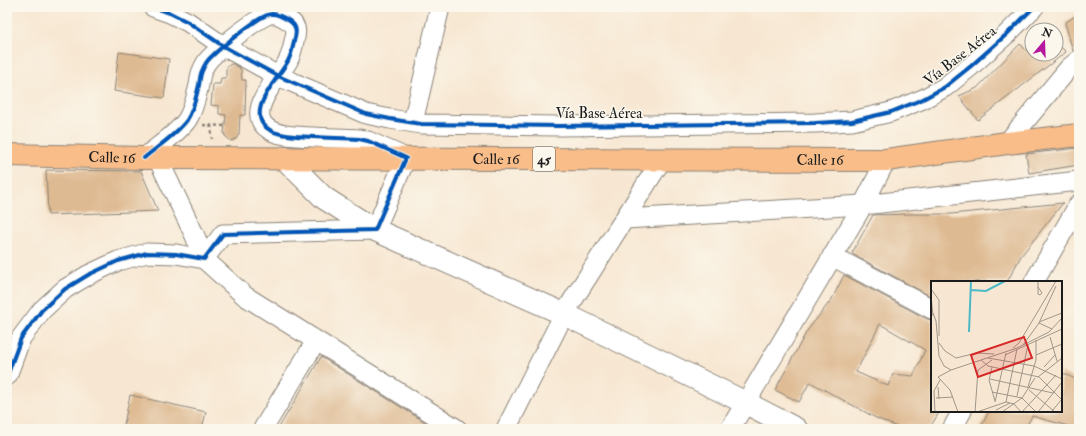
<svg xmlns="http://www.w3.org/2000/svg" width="1086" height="436" font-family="'IM FELL Double Pica',serif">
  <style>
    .building { fill: #deba92; fill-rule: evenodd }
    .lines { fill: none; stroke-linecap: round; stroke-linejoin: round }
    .minor-casing { stroke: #8a8277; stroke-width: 21 }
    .tertiary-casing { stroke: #8a8277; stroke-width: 24 }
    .primary-casing { stroke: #8a8277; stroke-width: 24 }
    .path { stroke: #8a8277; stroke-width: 2.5; stroke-dasharray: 3 3; stroke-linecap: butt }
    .minor { stroke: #fff; stroke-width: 19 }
    .tertiary { stroke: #fff; stroke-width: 22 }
    .primary { stroke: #f9bd89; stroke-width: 22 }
    .cycleway-casing { stroke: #fbf7ec; stroke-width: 6 }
    .cycleway { stroke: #0057b8; stroke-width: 4 }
    .labels { text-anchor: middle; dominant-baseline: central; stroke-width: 3; stroke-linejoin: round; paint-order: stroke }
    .shield { fill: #fbf7ec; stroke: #5f5e5a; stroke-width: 1 }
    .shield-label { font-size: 14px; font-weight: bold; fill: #1c1c1c }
    .street-label { font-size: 15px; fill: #1c1c1c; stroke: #fbf7ec }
    .inset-river { fill: none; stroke: #4cb9c7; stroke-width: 2 }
    .inset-road { fill: none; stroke: #9f9689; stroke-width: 1 }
    .view { fill: #d62828; fill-opacity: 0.15; stroke: #d62828; stroke-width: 2 }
    .inset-edge { fill: none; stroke: #1c1c1c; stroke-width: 2 }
  </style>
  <rect width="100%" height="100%" fill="#fbf7ec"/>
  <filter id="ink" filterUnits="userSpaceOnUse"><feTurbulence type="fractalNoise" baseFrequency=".025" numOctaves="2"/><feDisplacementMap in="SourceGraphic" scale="8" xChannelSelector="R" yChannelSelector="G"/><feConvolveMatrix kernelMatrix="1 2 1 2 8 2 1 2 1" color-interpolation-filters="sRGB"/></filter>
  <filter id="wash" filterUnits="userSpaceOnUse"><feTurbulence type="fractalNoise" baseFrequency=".012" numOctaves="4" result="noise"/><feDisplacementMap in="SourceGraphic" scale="16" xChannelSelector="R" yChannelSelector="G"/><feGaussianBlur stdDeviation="0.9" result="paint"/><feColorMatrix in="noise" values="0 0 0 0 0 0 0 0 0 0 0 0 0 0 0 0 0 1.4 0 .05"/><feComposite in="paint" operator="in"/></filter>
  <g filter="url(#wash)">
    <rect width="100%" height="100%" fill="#f7e7d2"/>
    <g id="blocks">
      <!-- building -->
      <g class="building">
        <polygon points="1079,13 1079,49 1073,51 1065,23"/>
        <polygon points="1056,42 1066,52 978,120 959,96 977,88 1020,44 1029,53 1032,50 1032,54 1056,54"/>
        <polygon points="119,52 169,59 164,98 114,91"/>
        <polygon points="231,64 233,64 240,68 241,70 242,80 246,80 245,115 240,115 239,134 236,139 231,141 225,136 224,133 226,115 219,114 219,106 211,105 213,84 220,84 221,78 226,78 226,69 228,66"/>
        <polygon points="1079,148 1079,165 1029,173 1026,154"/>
        <polygon points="46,170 141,171 158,211 48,215"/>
        <polygon points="1063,203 1021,256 1007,282 932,282 932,297 854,255 852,253 873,215 909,214 951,214"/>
        <path d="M 844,275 L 927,319 L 932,320 L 932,411 L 940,411 L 929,429 L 902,429 L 876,418 L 810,382 L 799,402 L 775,390 L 807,331 L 832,299 ZM 880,324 L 925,350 L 913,376 L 893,374 L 888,386 L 856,372 Z"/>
        <polygon points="321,357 436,429 278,429"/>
        <polygon points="1061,372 1079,381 1079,429 1032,416 1025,429 980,429 989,411 1061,411"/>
        <polygon points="130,395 206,412 202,429 123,429"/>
      </g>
    </g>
  </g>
  <g filter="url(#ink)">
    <use href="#blocks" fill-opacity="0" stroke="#8a8277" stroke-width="1"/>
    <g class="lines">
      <defs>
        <g id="minor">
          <polyline points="153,7 170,13 188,22 223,46 278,76 366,114 390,119 421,124 559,126 815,123 852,121 891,112 923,99 945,87 971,66 1007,34 1034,7"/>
          <polyline points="413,122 440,7"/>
          <polyline points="1007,143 1069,68 1079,60"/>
          <polyline points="157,157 195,236 204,259 245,296 457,429"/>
          <polyline points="625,219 863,205 1079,181"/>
          <polyline points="832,256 932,309"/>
          <polyline points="1034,282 1079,204"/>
          <path d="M 7,376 L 21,338 L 42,310 L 65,289 L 88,275 L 118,261 L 147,253 L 176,254 L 204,259 L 223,234 L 375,230 L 406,158 L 368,141 L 359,139 C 344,138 329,138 313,137 C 301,136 286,137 274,132 C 239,117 278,79 288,61 C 291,55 293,47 294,41 C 297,32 297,25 288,20 C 283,17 277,13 271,14 C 261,14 219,49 210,58 C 207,61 204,66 202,71 C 200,75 200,80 199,85 C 196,97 194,109 187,120 C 176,135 158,146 144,158"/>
          <polyline points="263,429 316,341"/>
          <polyline points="506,429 564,314 630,210 662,159"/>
          <polyline points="730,429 863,205 886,160"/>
          <polyline points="952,429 962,411"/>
        </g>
        <polyline id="tertiary" points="284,158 324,198 373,229 564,314 746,403 796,429"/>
        <g id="primary">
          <path id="s1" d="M 7,155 L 144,158 L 886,160 L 1007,143 L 1079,135"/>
        </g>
      </defs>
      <!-- minor casing -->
      <use href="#minor" class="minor-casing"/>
      <!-- tertiary casing -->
      <use href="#tertiary" class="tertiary-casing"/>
      <!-- primary casing -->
      <use href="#primary" class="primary-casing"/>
      <!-- path -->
      <g class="path">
        <polyline points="203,125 225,126"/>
        <polyline points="211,125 212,139"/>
      </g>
      <!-- minor -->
      <use href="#minor" class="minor"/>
      <!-- tertiary -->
      <use href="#tertiary" class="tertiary"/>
      <!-- primary -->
      <use href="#primary" class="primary"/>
      <defs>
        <g id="cycleway">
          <polyline points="153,7 170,13 188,22 223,46 278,76 366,114 390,119 421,124 559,126 815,123 852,121 891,112 923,99 945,87 971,66 1007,34 1034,7"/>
          <path d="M 7,376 L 21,338 L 42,310 L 65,289 L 88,275 L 118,261 L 147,253 L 176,254 L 204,259 L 223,234 L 375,230 L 406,158 L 368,141 L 359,139 C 344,138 329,138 313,137 C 301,136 286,137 274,132 C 239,117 278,79 288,61 C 291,55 293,47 294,41 C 297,32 297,25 288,20 C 283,17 277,13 271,14 C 261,14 219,49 210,58 C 207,61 204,66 202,71 C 200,75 200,80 199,85 C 196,97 194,109 187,120 C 176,135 158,146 144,158"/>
        </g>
      </defs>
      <!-- cycleway casing -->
      <use href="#cycleway" class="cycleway-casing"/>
      <!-- cycleway -->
      <use href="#cycleway" class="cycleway"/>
    </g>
  </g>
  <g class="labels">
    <!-- shield labels -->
    <rect class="shield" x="533" y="147" width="22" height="24" rx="3"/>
    <g class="shield-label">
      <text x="544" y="159">45</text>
    </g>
    <!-- street labels -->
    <g class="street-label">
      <text transform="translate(960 56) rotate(-38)">Vía Base Aérea</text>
      <text x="599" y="113">Vía Base Aérea</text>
      <text stroke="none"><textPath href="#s1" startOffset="105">Calle 16</textPath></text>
      <text stroke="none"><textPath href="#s1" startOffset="489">Calle 16</textPath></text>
      <text stroke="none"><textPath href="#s1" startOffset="813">Calle 16</textPath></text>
    </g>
  </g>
  <!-- overview -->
  <g transform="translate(931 281)">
    <rect width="131" height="131" fill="#f7e7d2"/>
    <path class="inset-river" d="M 40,9 L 55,10 L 74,0M 38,51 L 40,0"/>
    <path class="inset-road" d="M 107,6 L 111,12 L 109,14 L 107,13 L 107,0M 0,8 L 8,19 L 8,55M 0,14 L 2,35M 2,32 L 5,40 L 8,75 L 13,85 L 20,89 L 86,67 L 118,51 L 131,37M 108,41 L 131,32M 108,42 L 121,48M 119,56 L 126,80M 8,62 L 14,70 L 25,77 L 46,72 L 63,73M 92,64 L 108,42 L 125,5M 82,67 L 88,62 L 125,0M 74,74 L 131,48M 105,74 L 131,63M 57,77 L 103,85 L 131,98M 50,79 L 57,85 L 108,96 L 131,119M 61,86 L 58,99 L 64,120M 113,86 L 124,74M 20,89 L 7,96 L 19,109 L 27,131M 107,96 L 131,77M 59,98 L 122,112M 7,106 L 8,118M 97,106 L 105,79 L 105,59M 98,109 L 124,131M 61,111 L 91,117 L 105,131M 86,115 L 97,64M 5,117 L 22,116M 64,121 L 75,72M 75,121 L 86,68M 65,129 L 79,122M 121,130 L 131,118M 4,131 L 3,110 L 9,99M 44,131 L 47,89 L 61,79M 46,131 L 75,121 L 83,123 L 90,131M 71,131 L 91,117 L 104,97M 91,131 L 125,94M 107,131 L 131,101"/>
    <path class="view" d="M 93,56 L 101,77 L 47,96 L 40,74 Z"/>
    <rect width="131" height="131" class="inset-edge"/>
  </g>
  <!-- margin -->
  <rect width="1086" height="436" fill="none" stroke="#fbf7ec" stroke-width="24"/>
  <!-- north arrow -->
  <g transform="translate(1044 42) rotate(19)"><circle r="19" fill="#fbf7ec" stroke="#a29f99"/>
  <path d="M0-3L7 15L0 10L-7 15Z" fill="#b5179e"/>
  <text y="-6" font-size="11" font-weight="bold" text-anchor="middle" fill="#1c1c1c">N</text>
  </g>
</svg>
